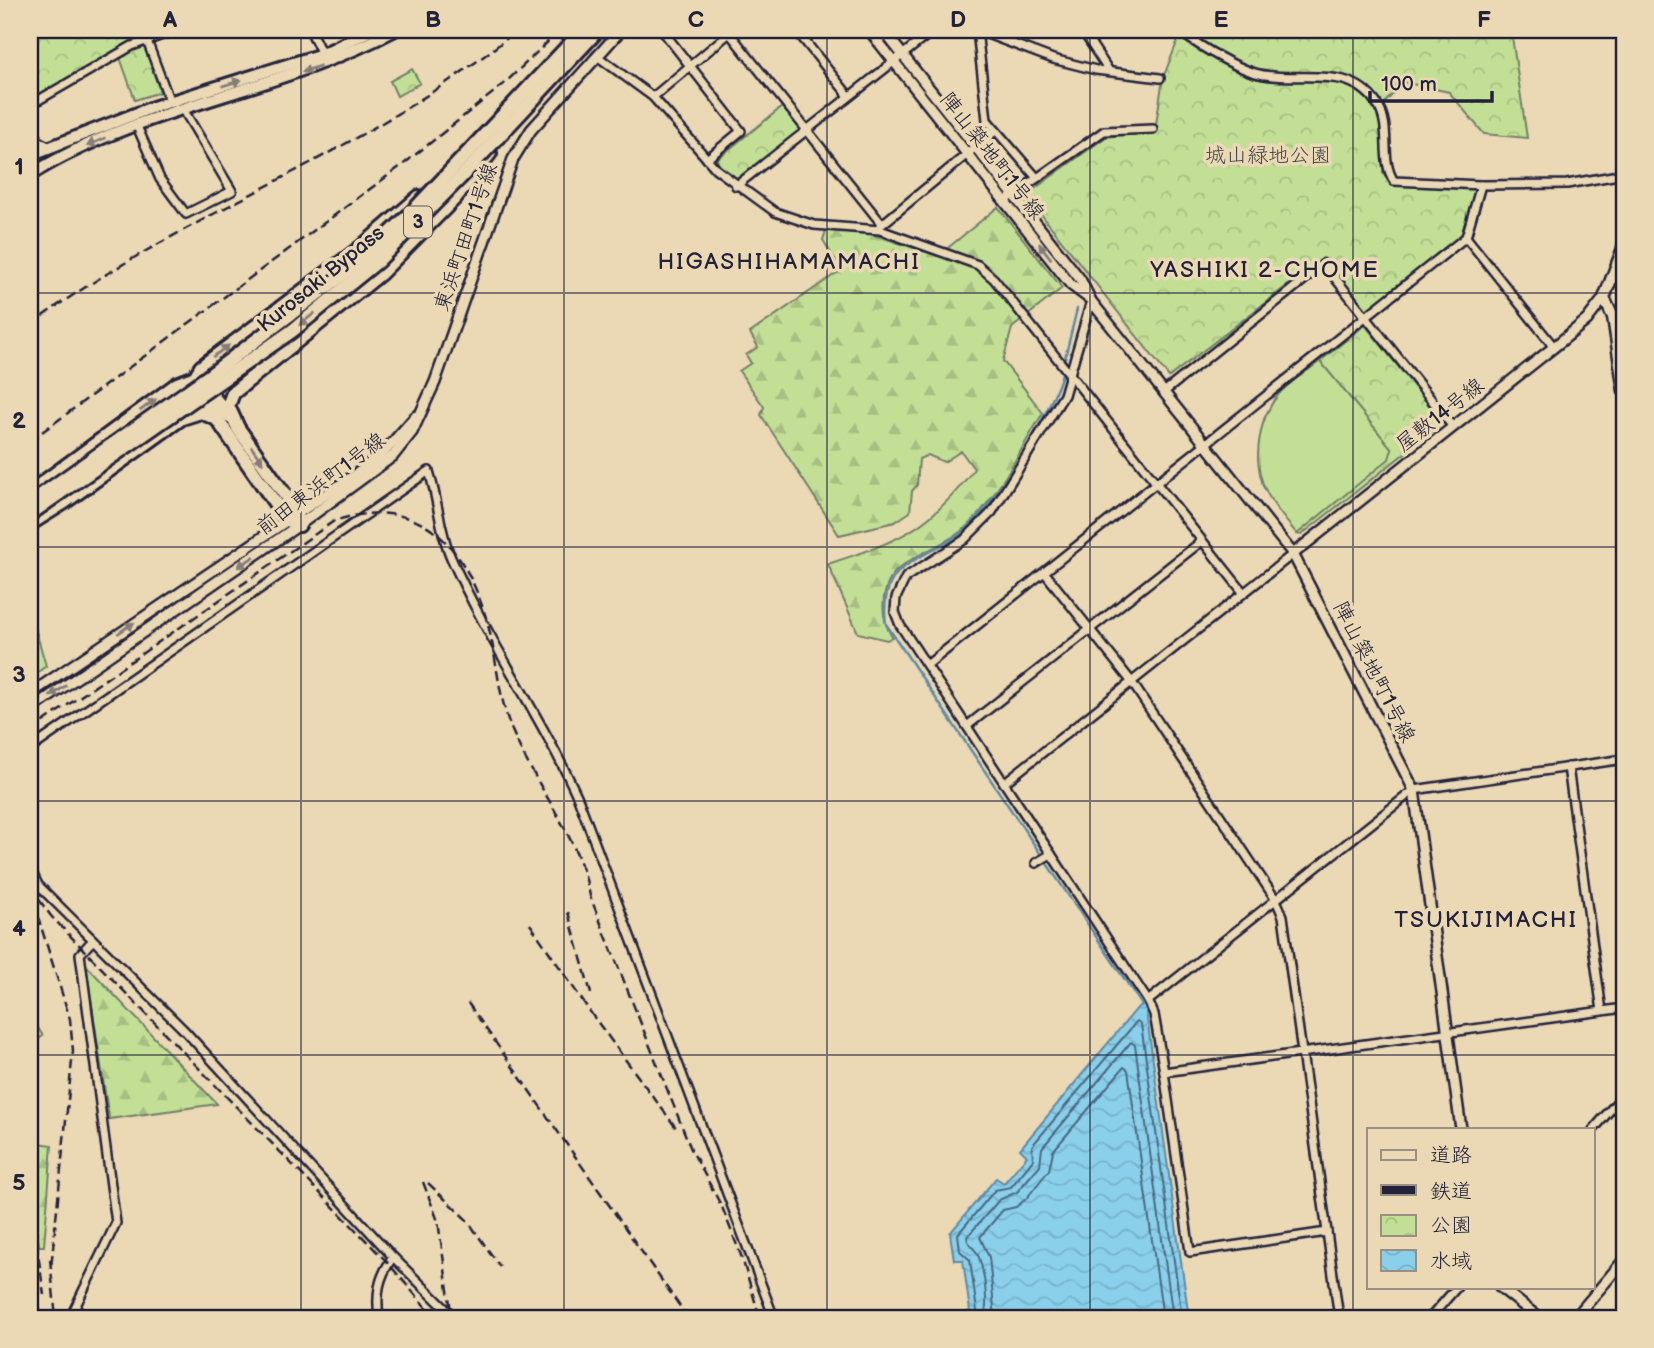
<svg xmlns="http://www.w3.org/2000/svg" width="1654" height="1348" font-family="'Balsamiq Sans','Klee One',sans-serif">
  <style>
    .forest { fill: url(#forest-firs); stroke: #728068; stroke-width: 2 }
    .park { fill: url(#park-crowns); stroke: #728068; stroke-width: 2 }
    .pitch { fill: #c3df96; stroke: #728068; stroke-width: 2 }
    .water { fill: url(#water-waves); stroke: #608aa5; stroke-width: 2 }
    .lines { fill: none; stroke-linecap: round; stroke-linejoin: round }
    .shore { stroke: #4c6881; stroke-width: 2 }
    .stream { stroke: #608aa5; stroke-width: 2.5 }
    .minor-tunnel { stroke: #c3b49d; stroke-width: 7; stroke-dasharray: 7 3.5; stroke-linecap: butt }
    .minor-casing { stroke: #22223b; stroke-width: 12 }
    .tertiary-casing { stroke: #22223b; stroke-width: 14 }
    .secondary-casing { stroke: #22223b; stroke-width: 15 }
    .trunk-casing { stroke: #22223b; stroke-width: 16 }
    .motorway-casing { stroke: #22223b; stroke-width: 18 }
    .minor { stroke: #ebd8b5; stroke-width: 7 }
    .tertiary { stroke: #ebd8b5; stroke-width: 9 }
    .secondary { stroke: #ebd8b5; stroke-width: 10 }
    .trunk { stroke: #ebd8b5; stroke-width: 10 }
    .motorway { stroke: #ebd8b5; stroke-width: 12 }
    .rail { stroke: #22223b; stroke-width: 2.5; stroke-dasharray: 10 5; stroke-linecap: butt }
    .motorway-bridge-casing { stroke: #22223b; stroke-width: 18; stroke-linecap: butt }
    .motorway-bridge { stroke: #ebd8b5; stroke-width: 12 }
    .oneway { fill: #867d78 }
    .grid { fill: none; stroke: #22223b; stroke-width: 2; stroke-opacity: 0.55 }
    .labels { text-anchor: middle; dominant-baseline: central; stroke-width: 7; stroke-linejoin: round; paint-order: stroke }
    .shield { fill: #ebd8b5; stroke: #5e5960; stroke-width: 2 }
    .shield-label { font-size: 19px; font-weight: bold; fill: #22223b }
    .park-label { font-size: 21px; fill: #42484d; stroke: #ebd8b5 }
    .street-label { font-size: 21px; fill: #22223b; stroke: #ebd8b5 }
    .neighbourhood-label { font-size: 23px; letter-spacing: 2px; fill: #22223b; stroke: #ebd8b5 }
    .neatline { fill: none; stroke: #22223b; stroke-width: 2.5 }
    .grid-label { font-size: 23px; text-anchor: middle; font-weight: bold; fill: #22223b }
  </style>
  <defs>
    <pattern id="forest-firs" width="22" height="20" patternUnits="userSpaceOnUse" patternTransform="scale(1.75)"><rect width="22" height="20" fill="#c3df96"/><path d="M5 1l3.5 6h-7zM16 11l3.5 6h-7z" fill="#a7bf82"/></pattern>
    <pattern id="park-crowns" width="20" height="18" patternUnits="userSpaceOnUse" patternTransform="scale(1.75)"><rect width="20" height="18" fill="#c3df96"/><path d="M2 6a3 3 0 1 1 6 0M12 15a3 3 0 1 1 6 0" fill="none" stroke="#a7bf82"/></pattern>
    <pattern id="water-waves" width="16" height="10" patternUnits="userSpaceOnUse" patternTransform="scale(1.75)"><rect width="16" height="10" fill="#8ad0eb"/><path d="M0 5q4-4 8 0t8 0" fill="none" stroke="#77b2ca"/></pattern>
  </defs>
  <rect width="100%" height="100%" fill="#ebd8b5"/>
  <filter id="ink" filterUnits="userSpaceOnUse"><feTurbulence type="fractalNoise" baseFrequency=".0143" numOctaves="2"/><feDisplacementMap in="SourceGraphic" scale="14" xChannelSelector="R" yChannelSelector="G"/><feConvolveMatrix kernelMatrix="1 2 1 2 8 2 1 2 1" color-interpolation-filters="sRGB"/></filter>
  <g filter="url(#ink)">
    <!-- forest -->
    <g class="forest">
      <path d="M 998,207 L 1062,288 L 1012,328 L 1003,361 L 1043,413 C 1019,451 998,498 964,529 C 946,545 905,557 892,576 C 880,595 881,619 892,637 L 887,640 L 858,633 L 828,564 C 898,541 928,531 974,469 L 961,451 L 944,462 L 928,455 L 919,459 L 917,485 L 912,491 L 910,512 L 895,522 L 839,535 L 761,415 L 764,407 L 739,371 L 751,363 L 746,355 L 758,347 L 750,333 L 841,270 L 823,240 L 826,231 L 859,230 L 938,256 Z"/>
      <polygon points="30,610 46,666 30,678"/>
      <polygon points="86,965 217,1104 109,1119"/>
      <polygon points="30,1015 43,1036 30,1045"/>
      <polygon points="30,1121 39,1143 52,1145 44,1246 39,1246 30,1183"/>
    </g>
    <!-- park -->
    <g class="park">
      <polygon points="30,30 139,30 160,92 135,100 117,49 30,101"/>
      <polygon points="1182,30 1511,30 1527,138 1484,134 1449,92 1403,82 1384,104 1383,173 1394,185 1477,188 1462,235 1368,310 1363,309 1323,258 1169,377 1026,195 1106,137 1155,131 1163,78"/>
      <polygon points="412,69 420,83 397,96 390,81"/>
      <path d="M 782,107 L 802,131 L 738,181 C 729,178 719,168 717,159 Z"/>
      <polygon points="1365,325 1443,423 1301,535 1297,534 1263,486 1258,456 1264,419 1278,395"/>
    </g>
    <!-- pitch -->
    <path class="pitch" d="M 1320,361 L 1392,449 L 1389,459 L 1297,534 C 1285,519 1270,503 1263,484 C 1253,457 1259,418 1278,395 C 1289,382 1307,372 1320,361 Z"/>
    <!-- water -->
    <polygon class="water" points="1145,1004 1189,1318 962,1318 961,1314 970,1311 963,1260 954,1260 950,1233 996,1178 1004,1183 1027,1156 1020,1149 1138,1007"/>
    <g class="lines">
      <!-- shore -->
      <g class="shore">
        <polyline points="973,1318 977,1311 970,1260 960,1251 958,1234 995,1190 1011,1187 1033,1160 1032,1146 1137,1021 1141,1024 1182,1318"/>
        <path d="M 984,1318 C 989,1303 984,1270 978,1255 C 975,1247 968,1247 967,1237 L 999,1200 L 1017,1192 L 1040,1165 L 1042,1148 L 1131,1042 L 1135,1045 L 1173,1318"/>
        <polyline points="995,1318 989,1257 980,1237 1003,1210 1016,1207 1026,1199 1049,1170 1053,1151 1124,1067 1128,1070 1163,1318"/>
      </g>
      <!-- stream -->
      <g class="stream">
        <polyline points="1064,362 1077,309"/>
        <path d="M 1063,369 C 1056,406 992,510 962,533 C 944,546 906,560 894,577 C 884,591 884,608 886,624 L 1142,1005"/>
      </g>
      <!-- minor-tunnel -->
      <polyline class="minor-tunnel" points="562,30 597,56"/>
      <defs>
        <g id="minor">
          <polyline points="143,30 170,102"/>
          <polyline points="310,30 322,54"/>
          <polyline points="662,30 741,131 707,159"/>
          <polyline points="727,30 881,223"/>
          <polyline points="796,30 849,96"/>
          <polyline points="976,30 1053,59 1096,70 1160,78"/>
          <polyline points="977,30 987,120 1037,178"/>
          <polyline points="1082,30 1109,71"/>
          <path d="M 1177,30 C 1200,46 1226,63 1252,72 C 1294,86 1347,60 1377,104 C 1393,128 1379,159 1394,181 L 1481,185 L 1567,184 L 1624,174"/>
          <polyline points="597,56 653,97 716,169 775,212 814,225 880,230 978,265 994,279 1243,592"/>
          <polyline points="653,97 733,30"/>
          <polyline points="30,105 132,46 176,30"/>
          <polyline points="30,124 38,141 50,147"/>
          <polyline points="136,124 160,179 186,214 232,191 183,109"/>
          <polyline points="736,186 934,30"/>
          <polyline points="1006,200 1104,131 1153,129"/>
          <polyline points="880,226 994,132"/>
          <polyline points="1466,237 1554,347"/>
          <polyline points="1091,301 1064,395 992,512 964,540 906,577 896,598 895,612 900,625 1148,1001 1154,1014 1164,1072 1190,1252 1327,1232"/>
          <polyline points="1164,392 1324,264 1453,427"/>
          <polyline points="1045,573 1131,681 1276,900 1283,916 1339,1318"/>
          <polyline points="927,665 1466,237 1481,185"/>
          <polyline points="967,726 1202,541"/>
          <path d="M 30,749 L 429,471 C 438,500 440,534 452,560 C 489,642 541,716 578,798 L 774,1318"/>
          <polyline points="1568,767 1602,1011"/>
          <polyline points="1004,783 1293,554"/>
          <polyline points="1036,863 1051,854"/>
          <polyline points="30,868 38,885 185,1031 393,1257 455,1318"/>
          <polyline points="1148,1001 1414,790 1624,759"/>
          <polyline points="1164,1072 1624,1008"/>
          <polyline points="1593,1130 1624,1094"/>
          <polyline points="30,1282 36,1318"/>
          <polyline points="70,1318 116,1223 80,954 93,940"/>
          <path d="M 379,1318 C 376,1294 378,1278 393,1257"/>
          <polyline points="1430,1318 1457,1287"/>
        </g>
        <g id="tertiary">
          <polyline points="869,30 1071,285 1087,297"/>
          <polyline points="883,30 1080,279 1091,301 1293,554 1414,790 1461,1129"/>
          <polyline points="1293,554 1554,347 1587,320 1604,298"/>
          <polyline points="30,694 359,472 386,450 416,416"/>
          <polyline points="30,710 299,525 393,456 412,432 435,382 513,159 531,130 621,30"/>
          <polyline points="1500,1287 1539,1318"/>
          <polyline points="1575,1318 1624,1260"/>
        </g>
        <polyline id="secondary" points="1624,246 1604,298 1613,317 1624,391"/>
        <g id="trunk">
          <polyline points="30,155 153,107 322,54 372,30"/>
          <path d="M 30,175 C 143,105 279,92 395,30"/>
        </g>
        <g id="motorway">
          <polyline points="201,382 229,416"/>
          <polyline points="198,386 217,419 286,519 299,525"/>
          <polyline points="30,492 177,384 195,377 201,367 359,249 419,197"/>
          <polyline points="30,524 65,502 182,418 201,412 217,419"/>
          <polyline points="299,525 297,512 238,428 228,406 233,393 381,273 455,198 490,153"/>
        </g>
      </defs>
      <!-- minor casing -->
      <use href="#minor" class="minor-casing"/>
      <!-- tertiary casing -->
      <use href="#tertiary" class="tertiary-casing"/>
      <!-- secondary casing -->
      <use href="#secondary" class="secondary-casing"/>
      <!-- trunk casing -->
      <use href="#trunk" class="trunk-casing"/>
      <!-- motorway casing -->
      <use href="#motorway" class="motorway-casing"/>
      <!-- minor -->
      <use href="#minor" class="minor"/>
      <!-- tertiary -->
      <use href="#tertiary" class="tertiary"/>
      <!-- secondary -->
      <use href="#secondary" class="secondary"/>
      <!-- trunk -->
      <use href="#trunk" class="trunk"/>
      <!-- motorway -->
      <use href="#motorway" class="motorway"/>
      <!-- rail -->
      <g class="rail">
        <path d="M 30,325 C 184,212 369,153 517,30"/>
        <polyline points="30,441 405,163 504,84 560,30"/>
        <path d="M 30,731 L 334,521 C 417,494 463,541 486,618 C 497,654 497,692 511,728 C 535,787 577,832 590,896 L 691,1149 L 722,1207 L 742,1258 L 760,1318"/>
        <polyline points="30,887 51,916 388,1263 435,1318"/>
        <polyline points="33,901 70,1019 73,1051 51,1268"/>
        <polyline points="568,912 592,997"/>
        <polyline points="530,924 593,1016 677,1129"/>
        <polyline points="468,1003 688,1318"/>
        <polyline points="423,1182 438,1221 452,1318"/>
        <polyline points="428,1183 468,1221 500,1267"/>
        <polyline points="30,1198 44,1295"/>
        <polyline points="50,1259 56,1318"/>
      </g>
      <defs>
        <g id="motorway-bridge">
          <polyline points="30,503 206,378 365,258 411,213 583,30"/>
          <polyline points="30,514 292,331 378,261 461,177 598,30"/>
        </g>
      </defs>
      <!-- motorway-bridge casing -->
      <use href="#motorway-bridge" class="motorway-bridge-casing"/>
      <!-- motorway-bridge -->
      <use href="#motorway-bridge" class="motorway-bridge"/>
    </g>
    <!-- one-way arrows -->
    <defs><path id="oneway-solid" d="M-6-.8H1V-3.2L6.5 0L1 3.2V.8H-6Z" transform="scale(1.75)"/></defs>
    <g class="oneway">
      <use href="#oneway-solid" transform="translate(311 69) rotate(161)"/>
      <use href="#oneway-solid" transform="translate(232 83) rotate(-17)"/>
      <use href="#oneway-solid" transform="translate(96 142) rotate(156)"/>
      <use href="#oneway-solid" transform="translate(1045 251) rotate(-128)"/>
      <use href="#oneway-solid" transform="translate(307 319) rotate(142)"/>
      <use href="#oneway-solid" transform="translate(221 351) rotate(-36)"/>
      <use href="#oneway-solid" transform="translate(148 405) rotate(-36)"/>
      <use href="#oneway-solid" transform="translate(257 455) rotate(55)"/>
      <use href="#oneway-solid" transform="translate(246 562) rotate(146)"/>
      <use href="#oneway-solid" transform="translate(126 628) rotate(-34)"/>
      <use href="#oneway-solid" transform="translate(58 691) rotate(146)"/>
    </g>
  </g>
  <!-- grid -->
  <path class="grid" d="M 301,30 L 301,1318M 564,30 L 564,1318M 827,30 L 827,1318M 1090,30 L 1090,1318M 1353,30 L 1353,1318M 30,293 L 1624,293M 30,547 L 1624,547M 30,801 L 1624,801M 30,1055 L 1624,1055"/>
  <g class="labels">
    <!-- shield labels -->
    <rect class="shield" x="404" y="206.5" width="28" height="31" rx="5"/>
    <g class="shield-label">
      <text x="418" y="222">3</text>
    </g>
    <!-- park labels -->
    <g class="park-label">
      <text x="1268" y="155">城山緑地公園</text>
    </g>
    <!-- street labels -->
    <g class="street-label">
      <text transform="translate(992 156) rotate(52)">陣山築地町1号線</text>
      <text transform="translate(466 237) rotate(-71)">東浜町田町1号線</text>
      <text transform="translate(321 279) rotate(-39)">Kurosaki Bypass</text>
      <text transform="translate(1440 415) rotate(-38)">屋敷14号線</text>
      <text transform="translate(321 484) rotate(-37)">前田東浜町1号線</text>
      <text transform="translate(1374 672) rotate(63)">陣山築地町1号線</text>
    </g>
    <!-- neighbourhood labels -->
    <g class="neighbourhood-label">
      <text x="789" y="262">HIGASHIHAMAMACHI</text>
      <text x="1265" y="270">YASHIKI 2-CHOME</text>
      <text x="1486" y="920">TSUKIJIMACHI</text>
    </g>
  </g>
  <!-- margin -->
  <rect width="1654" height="1348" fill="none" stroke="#ebd8b5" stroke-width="77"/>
  <!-- legend -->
  <rect x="1367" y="1128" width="228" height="161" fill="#ebd8b5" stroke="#9b8f84" stroke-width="2"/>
  <rect x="1381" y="1150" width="35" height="10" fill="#ebd8b5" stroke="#9b8f84" stroke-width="2"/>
  <text x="1430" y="1162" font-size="21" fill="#22223b">道路</text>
  <rect x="1381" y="1185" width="35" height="10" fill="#22223b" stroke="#9b8f84" stroke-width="2"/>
  <text x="1430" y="1198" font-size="21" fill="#22223b">鉄道</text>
  <rect x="1381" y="1215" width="35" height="21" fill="url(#park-crowns)" stroke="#9b8f84" stroke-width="2"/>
  <text x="1430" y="1232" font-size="21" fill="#22223b">公園</text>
  <rect x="1381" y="1250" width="35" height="21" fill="url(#water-waves)" stroke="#9b8f84" stroke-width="2"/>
  <text x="1430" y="1268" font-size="21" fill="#22223b">水域</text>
  <!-- scale -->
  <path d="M1370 91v10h122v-10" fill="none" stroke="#22223b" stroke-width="3.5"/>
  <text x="1381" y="91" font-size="21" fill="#22223b" stroke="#ebd8b5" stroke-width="5" paint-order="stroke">100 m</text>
  <rect x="38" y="38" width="1578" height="1272" class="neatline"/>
  <g class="grid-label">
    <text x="170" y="27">A</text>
    <text x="433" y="27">B</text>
    <text x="696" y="27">C</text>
    <text x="958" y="27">D</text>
    <text x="1221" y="27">E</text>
    <text x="1484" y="27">F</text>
    <text x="19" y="174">1</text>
    <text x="19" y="428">2</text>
    <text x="19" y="682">3</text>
    <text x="19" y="936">4</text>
    <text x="19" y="1190">5</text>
  </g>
</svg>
